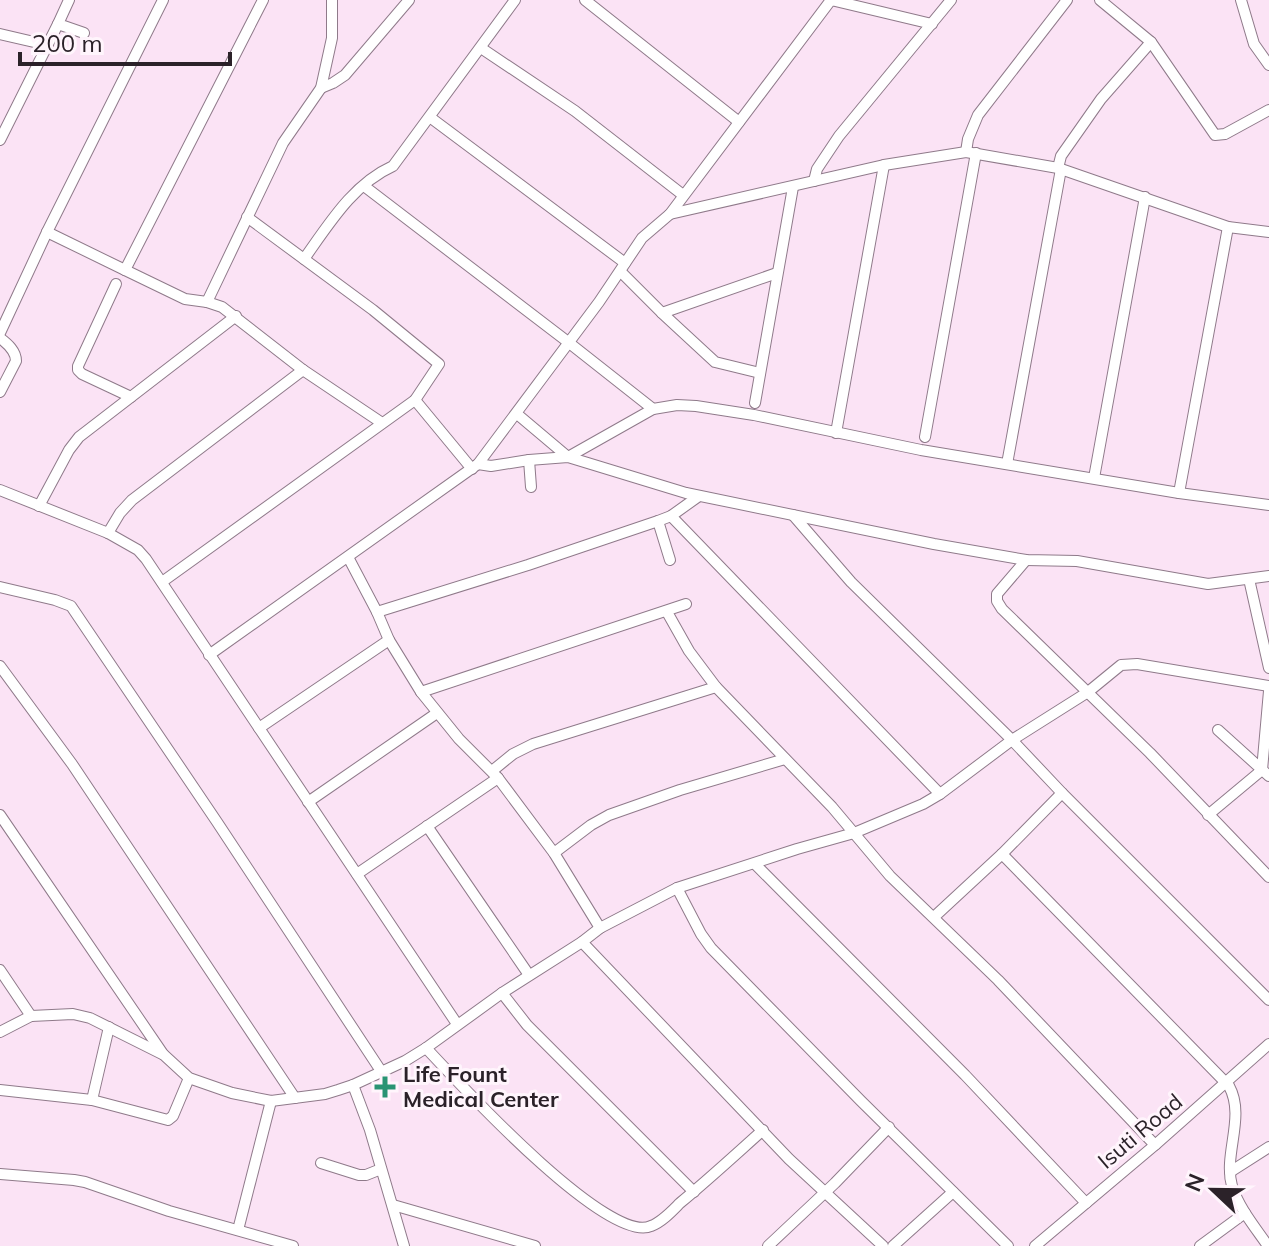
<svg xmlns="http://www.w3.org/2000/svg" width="1269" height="1246" font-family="Mulish,sans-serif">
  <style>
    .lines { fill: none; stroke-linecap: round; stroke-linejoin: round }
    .minor-casing { stroke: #8f7a8a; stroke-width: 12 }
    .minor { stroke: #fff; stroke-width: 10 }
    .poi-dot { fill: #299473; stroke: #fff5fc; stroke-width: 3 }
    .labels { text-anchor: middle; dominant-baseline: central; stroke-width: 6; stroke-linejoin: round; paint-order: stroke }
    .poi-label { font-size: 22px; font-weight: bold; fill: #2b2229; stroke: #fff5fc; text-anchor: start }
    .street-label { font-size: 22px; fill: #2b2229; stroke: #fff5fc }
  </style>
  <rect width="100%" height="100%" fill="#fbe3f5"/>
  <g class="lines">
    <defs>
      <g id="minor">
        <polyline points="69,0 58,24 84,33"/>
        <polyline points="585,0 739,122"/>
        <polyline points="1100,0 1151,42 1215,135 1225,134 1269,110"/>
        <polyline points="1241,0 1254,44 1269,65"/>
        <polyline points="0,34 47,45"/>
        <polyline points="481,48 575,111 683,195"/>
        <polyline points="321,88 333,83 345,75 409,0"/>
        <polyline points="431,118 625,263"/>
        <polyline points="0,140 58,24"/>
        <polyline points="966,152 968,139 978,115 1067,0"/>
        <polyline points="1058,168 1061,156 1101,99 1151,42"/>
        <polyline points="814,181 817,169 839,136 951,0"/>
        <polyline points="364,186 568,342 653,409"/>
        <polyline points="670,214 884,165 966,152 1058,168 1228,227 1269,232"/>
        <polyline points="47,232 125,270 263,0"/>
        <path d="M 304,259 C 329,224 353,184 393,166 L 515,0"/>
        <polyline points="125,270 185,299 207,302 222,307 303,370 382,423"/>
        <polyline points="621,272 662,313"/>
        <polyline points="116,284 78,366 78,370 82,374 131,397"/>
        <polyline points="207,302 283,143 321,88 332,38 332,0"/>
        <polyline points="0,333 47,232 163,0"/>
        <path d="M 0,338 C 8,344 16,351 16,361 L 0,392"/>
        <polyline points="760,373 715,362 662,313 777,273"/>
        <polyline points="415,400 472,469"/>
        <polyline points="755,403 793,187"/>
        <polyline points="517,414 568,457 653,409 677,405 696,406 754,415 921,450 1179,493 1269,505"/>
        <polyline points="836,433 884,165"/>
        <polyline points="925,437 976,153"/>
        <polyline points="529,460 531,487"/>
        <polyline points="478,464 491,466 529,460 568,457 686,493 934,544 1026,560 1077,561 1208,584 1269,576"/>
        <polyline points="1007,464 1061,169"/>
        <polyline points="1094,478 1145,197"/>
        <polyline points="0,490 108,533 138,550 146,559 457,1024"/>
        <polyline points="1179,493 1228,227"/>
        <polyline points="39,506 69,450 79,437 236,316"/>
        <polyline points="793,515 851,582 1012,740 1062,793 1269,1000"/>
        <polyline points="671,516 940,794"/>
        <polyline points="658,521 670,560"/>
        <polyline points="108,533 120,513 132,500 303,370"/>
        <polyline points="348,557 377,612 389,640 421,692 459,739 498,778 554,853 600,928"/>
        <polyline points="1026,560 997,594 997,601 1002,609 1150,753 1269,877"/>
        <polyline points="1249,579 1269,668"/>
        <polyline points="162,582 415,400 439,364 373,310 247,217"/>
        <polyline points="0,587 55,600 71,606 217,822 381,1071"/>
        <polyline points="377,612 528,565 658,521 671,516 699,496"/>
        <polyline points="667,612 689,651 716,687 832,807 890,876 998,980 1155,1145"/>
        <polyline points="209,655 478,464 599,302 642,238 670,214 831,0 932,24"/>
        <polyline points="0,666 72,764 295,1098"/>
        <polyline points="421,692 686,604"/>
        <polyline points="259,728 389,640"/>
        <polyline points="1218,730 1269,776"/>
        <polyline points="492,771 513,754 533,744 716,687"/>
        <polyline points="308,802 437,713"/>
        <polyline points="0,815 163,1054"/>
        <polyline points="1208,815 1262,770 1269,691"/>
        <polyline points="427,826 529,975"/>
        <polyline points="554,853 591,825 609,815 680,790 785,759"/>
        <path d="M 1002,854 L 1229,1086 C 1246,1117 1223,1154 1232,1186 C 1239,1208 1255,1227 1268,1246"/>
        <polyline points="755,864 965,1075 1086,1203"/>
        <polyline points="357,874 498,778"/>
        <polyline points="677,888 701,934 711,948 861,1101 1008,1246"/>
        <polyline points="934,917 1002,854 1062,793"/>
        <polyline points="582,942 789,1159 883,1246"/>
        <polyline points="0,970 31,1016"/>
        <polyline points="502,993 527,1025 694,1192"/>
        <polyline points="0,1032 31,1016 73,1014 90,1018 164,1055 189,1078 232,1093 271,1101 325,1094 338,1090 353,1085 405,1061 426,1048 502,993 582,942 600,928 677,888 797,849 854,833 923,804 940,794 1012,740 1088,692 1121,665 1137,664 1269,686"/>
        <path d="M 426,1048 C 457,1081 608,1246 651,1226 C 662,1222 672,1211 680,1203 C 708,1180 735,1155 763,1130"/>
        <polyline points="353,1085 370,1130 404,1246"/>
        <polyline points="0,1090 92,1100 168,1120 173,1116 189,1078"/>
        <polyline points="92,1100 109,1027"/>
        <polyline points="321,1163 359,1175 366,1175 381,1169"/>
        <polyline points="1230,1172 1269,1147"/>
        <polyline points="0,1174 74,1180 85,1182 169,1211 293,1246"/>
        <polyline points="393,1205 535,1246"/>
        <polyline points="238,1230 271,1101"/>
        <polyline points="768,1246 835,1183 889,1127"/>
        <polyline points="893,1246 953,1192"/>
        <polyline points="1035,1246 1155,1145 1269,1044"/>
        <polyline points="1200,1246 1245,1213"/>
      </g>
    </defs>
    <!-- minor casing -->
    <use href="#minor" class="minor-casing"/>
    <!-- minor -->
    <use href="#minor" class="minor"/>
  </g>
  <!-- markers -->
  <path class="poi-dot" d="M381 1075h8v8h8v8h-8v8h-8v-8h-8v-8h8z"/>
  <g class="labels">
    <!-- poi labels -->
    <g class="poi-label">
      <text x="403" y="1074">Life Fount<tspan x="403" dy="25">Medical Center</tspan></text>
    </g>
    <!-- street labels -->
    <g class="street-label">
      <text transform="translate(1140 1131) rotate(-40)">Isuti Road</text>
    </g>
  </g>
  <!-- north arrow -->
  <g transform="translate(1213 1190) rotate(292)" stroke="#fff5fc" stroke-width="6" paint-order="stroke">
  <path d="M0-6L14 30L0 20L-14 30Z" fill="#2b2229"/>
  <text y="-12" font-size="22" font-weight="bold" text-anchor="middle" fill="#2b2229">N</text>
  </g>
  <!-- scale -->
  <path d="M20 52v12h210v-12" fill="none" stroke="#2b2229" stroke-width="4"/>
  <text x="32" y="52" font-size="24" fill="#2b2229" stroke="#fff5fc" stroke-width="6" paint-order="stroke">200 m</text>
</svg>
